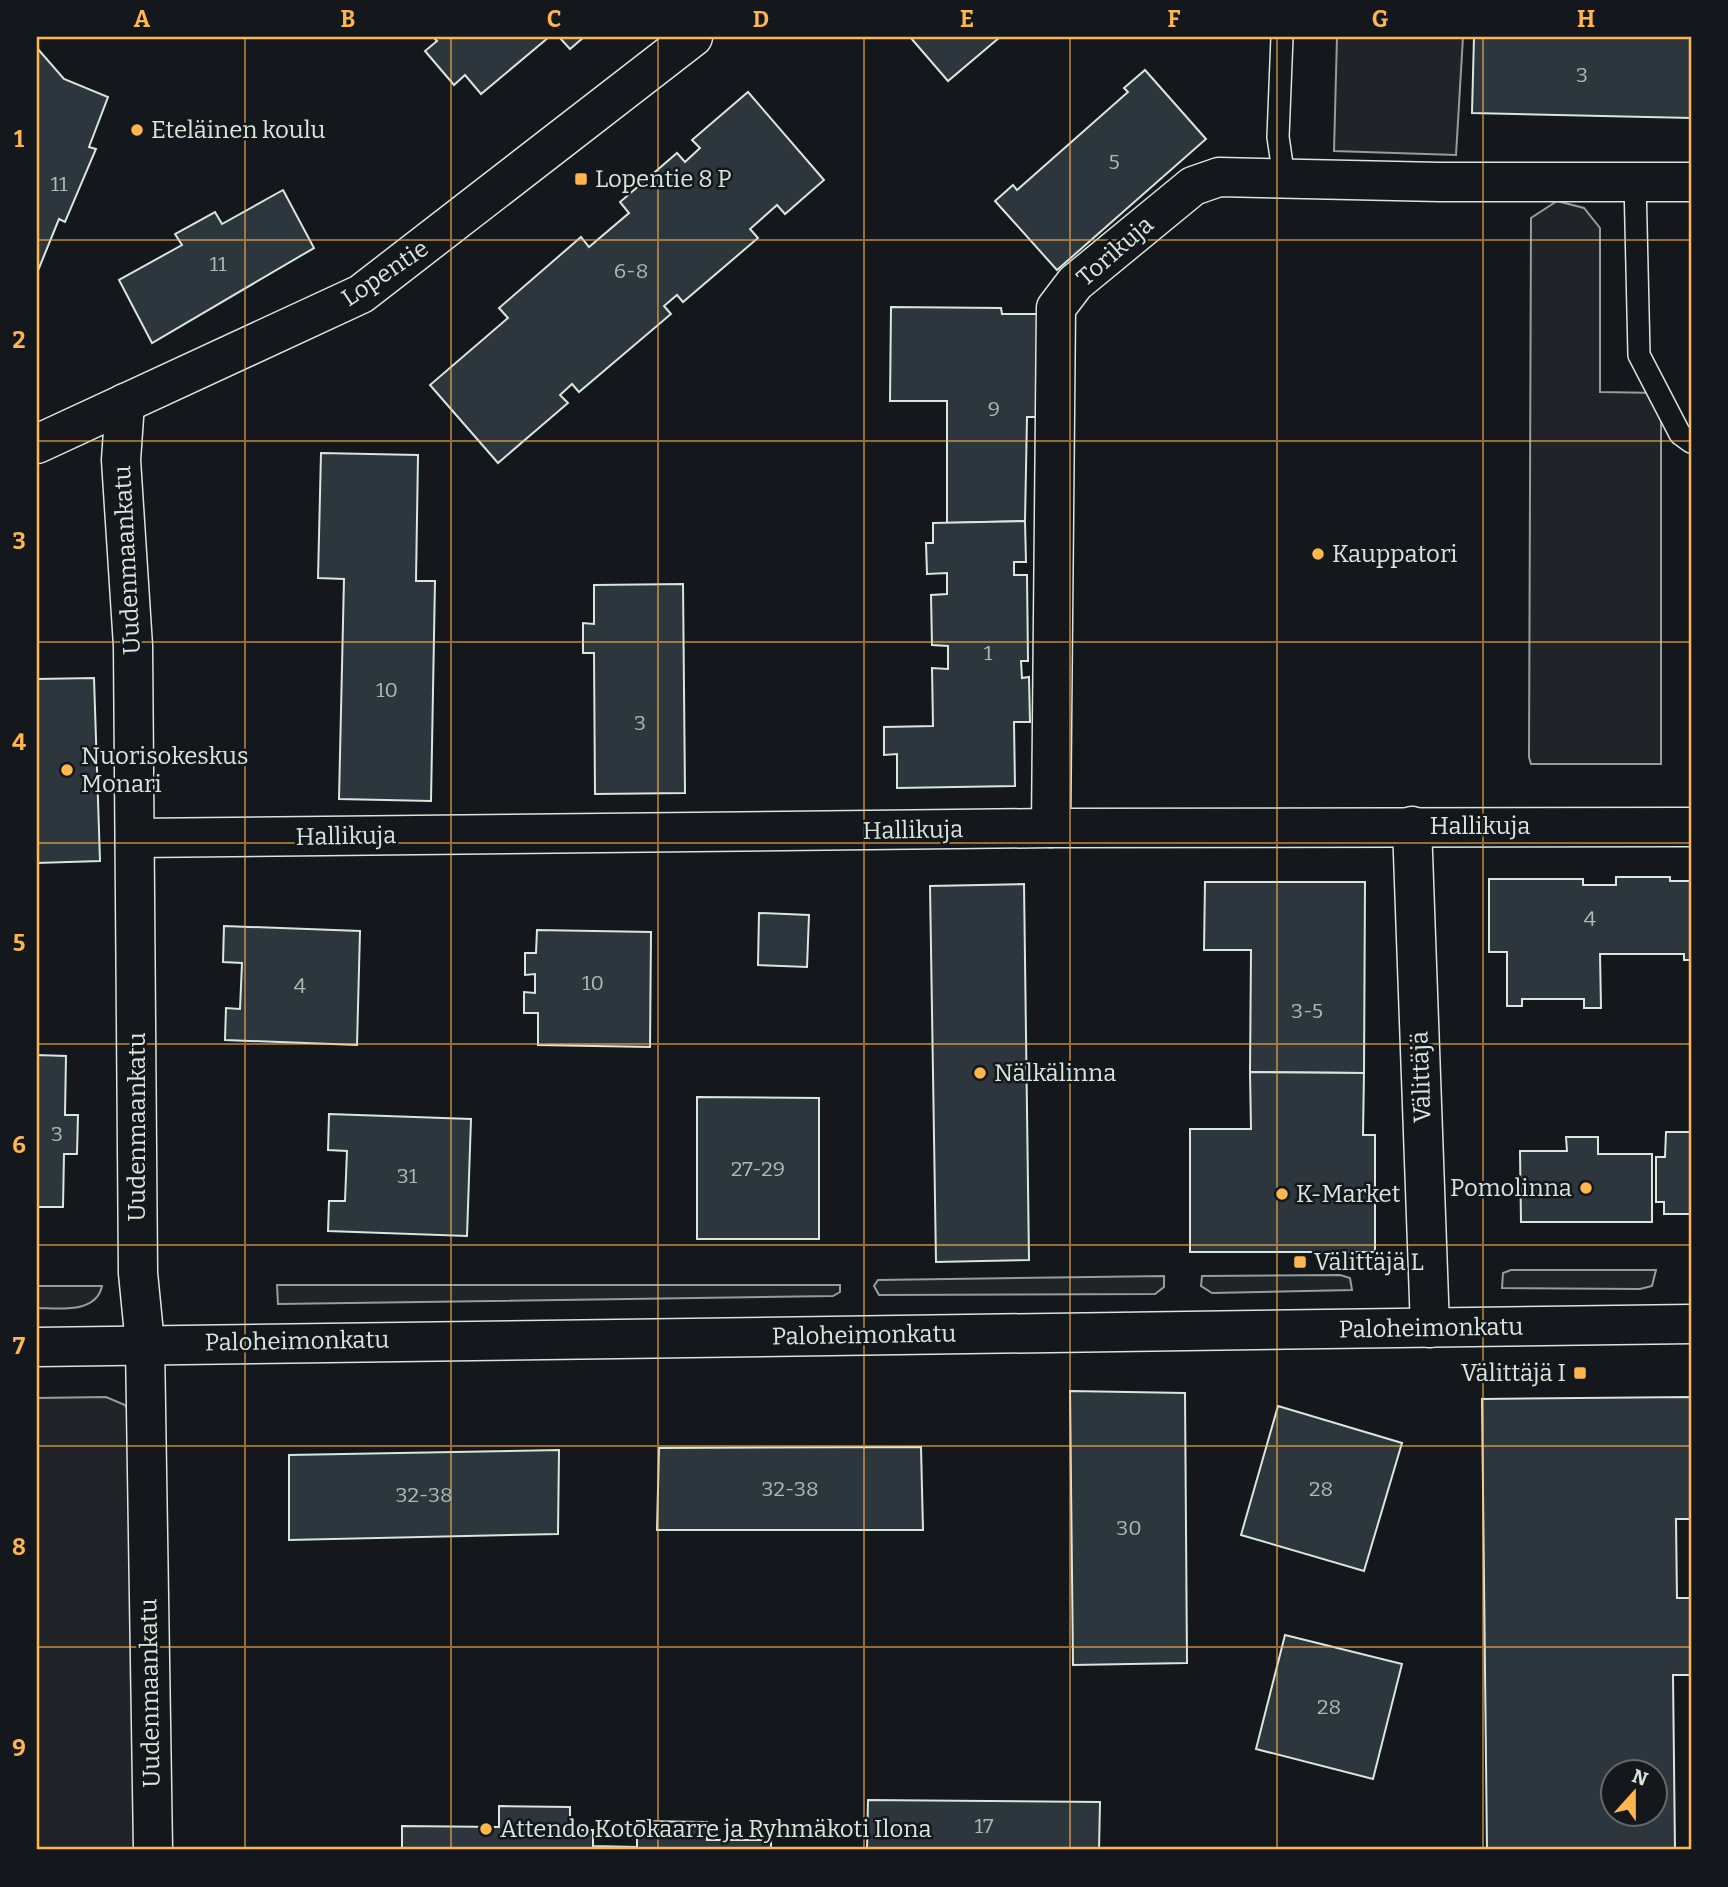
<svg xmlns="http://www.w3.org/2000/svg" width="1728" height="1887" font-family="Bitter,serif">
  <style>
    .green { fill: #202428; stroke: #939e99; stroke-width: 2 }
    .building { fill: #2c363c; stroke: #d8e6dc; stroke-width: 2; fill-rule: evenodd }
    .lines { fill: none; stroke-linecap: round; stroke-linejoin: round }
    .service-casing { stroke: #d8e6dc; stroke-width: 24 }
    .minor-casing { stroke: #d8e6dc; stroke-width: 41 }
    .tertiary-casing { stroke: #d8e6dc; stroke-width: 41 }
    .service { stroke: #14181c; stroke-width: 21 }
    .minor { stroke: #14181c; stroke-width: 38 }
    .tertiary { stroke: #14181c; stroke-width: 38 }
    .grid { fill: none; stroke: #ffb74d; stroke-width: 2; stroke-opacity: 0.55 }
    .poi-dot { fill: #ffb74d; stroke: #14181c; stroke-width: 2.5 }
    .labels { text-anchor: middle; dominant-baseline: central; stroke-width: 5; stroke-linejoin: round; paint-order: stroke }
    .number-label { font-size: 21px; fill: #adbab4 }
    .poi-label { font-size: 24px; fill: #d8e6dc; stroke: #14181c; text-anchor: start }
    .street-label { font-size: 24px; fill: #d8e6dc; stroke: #14181c }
    .neatline { fill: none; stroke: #ffb74d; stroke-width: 2.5 }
    .grid-label { font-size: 23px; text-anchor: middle; font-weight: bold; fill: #ffb74d }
  </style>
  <rect width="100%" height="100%" fill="#14181c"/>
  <!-- green -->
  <g class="green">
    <polygon points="1337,37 1463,37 1456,155 1334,151"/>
    <polygon points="1557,201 1584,208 1600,228 1600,392 1661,393 1661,764 1531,764 1529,757 1531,218"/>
    <polygon points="1511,1270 1656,1270 1652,1286 1640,1289 1502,1288 1503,1273"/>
    <polygon points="1340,1275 1350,1278 1352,1290 1212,1293 1201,1286 1202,1276"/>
    <polygon points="1164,1276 1164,1287 1155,1294 879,1295 874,1286 878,1280"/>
    <polygon points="277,1285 840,1285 840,1292 833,1296 278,1304"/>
    <path d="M 37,1286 L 102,1286 C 96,1314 59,1308 37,1308 Z"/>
    <polygon points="106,1397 125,1405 132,1417 136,1850 37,1850 37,1398"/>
  </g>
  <!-- building -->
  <g class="building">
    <polygon points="433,37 549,37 481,94 465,75 454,85 425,51 437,41"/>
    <polygon points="559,37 584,37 570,49"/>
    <polygon points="910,37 1000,37 948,81"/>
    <polygon points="1474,37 1691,37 1691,118 1472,113"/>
    <polygon points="37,48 64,79 108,97 89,147 96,149 65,222 59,219 37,273"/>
    <polygon points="1145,70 1206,139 1057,270 995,201 1013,185 1017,190 1128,92 1124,88"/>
    <polygon points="748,92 824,180 785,214 777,205 750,229 758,238 683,302 677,295 664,306 671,314 579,392 572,384 560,395 568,403 498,463 430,385 508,318 499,308 581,237 589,247 629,213 620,202 677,153 685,162 700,148 692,140"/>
    <polygon points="283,190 314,248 152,343 119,280 182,245 175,234 215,212 222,224"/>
    <polygon points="891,307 1001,308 1002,314 1042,314 1042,417 1027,417 1025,521 947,523 947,401 890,401"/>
    <polygon points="321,453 418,455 416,581 435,581 431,801 339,799 344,579 318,578"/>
    <polygon points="1025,521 1026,562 1014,562 1014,575 1027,575 1028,661 1021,661 1022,678 1029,677 1030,722 1014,722 1015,786 897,788 897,754 884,755 884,727 933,726 932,668 948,669 948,646 932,645 931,595 947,594 947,573 927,574 926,543 933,543 933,523"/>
    <polygon points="683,584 685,793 595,794 594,653 583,653 583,623 594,624 594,585"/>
    <polygon points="94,678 100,861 37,863 37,679"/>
    <polygon points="1616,877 1670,877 1670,881 1691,881 1691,960 1684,960 1684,954 1600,954 1601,1008 1584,1008 1584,999 1522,999 1522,1006 1507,1006 1507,952 1489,952 1489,879 1583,879 1583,885 1616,885"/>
    <polygon points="1205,882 1365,882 1364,1073 1250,1072 1251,950 1204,950"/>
    <polygon points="1024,884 1029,1260 936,1262 930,886"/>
    <polygon points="759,913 809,915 807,967 758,965"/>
    <polygon points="224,926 360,931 357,1045 225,1040 226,1008 240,1009 242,963 223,962"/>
    <polygon points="537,930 651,932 650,1047 538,1045 538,1013 524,1013 524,992 535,993 535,974 525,975 525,953 536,953"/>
    <polygon points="37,1055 66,1056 65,1115 78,1115 77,1154 64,1154 63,1207 37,1207"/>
    <polygon points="1250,1072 1364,1073 1363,1135 1375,1135 1375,1252 1190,1252 1190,1129 1251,1129"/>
    <polygon points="697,1097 819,1098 819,1239 697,1239"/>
    <polygon points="329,1114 471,1119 467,1236 328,1231 329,1201 345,1201 347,1151 328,1150"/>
    <polygon points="1666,1132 1691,1132 1691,1214 1664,1214 1664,1202 1656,1202 1656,1157 1665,1157"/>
    <polygon points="1566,1137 1598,1137 1598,1154 1652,1154 1652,1222 1521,1222 1520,1151 1567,1151"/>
    <polygon points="1070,1391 1185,1393 1187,1663 1073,1665"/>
    <path d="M 1691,1397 L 1691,1519 L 1676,1519 L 1677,1598 L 1691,1598 L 1691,1675 L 1673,1675 L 1675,1850 L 1487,1850 L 1482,1399 ZM 1612,1772 L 1654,1772 L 1654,1814 L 1612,1814 Z"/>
    <polygon points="1278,1406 1402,1443 1364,1571 1241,1535"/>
    <polygon points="921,1447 923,1530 657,1530 659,1448"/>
    <polygon points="559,1450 558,1534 289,1540 289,1455"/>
    <polygon points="1285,1635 1402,1664 1373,1779 1256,1749"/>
    <polygon points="868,1800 1100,1802 1099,1850 867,1850"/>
    <polygon points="499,1806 570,1807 570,1830 593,1830 593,1846 637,1847 637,1821 707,1822 707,1840 771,1840 771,1850 402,1850 402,1826 499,1827"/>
  </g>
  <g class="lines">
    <defs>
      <g id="service">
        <polyline points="1282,37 1278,137 1284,178"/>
        <polyline points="1635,181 1639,355 1680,434 1691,442"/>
      </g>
      <g id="minor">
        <polyline points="125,403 121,460 133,646 138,1273 145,1344 153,1850"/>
        <polyline points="1412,826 1430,1328"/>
        <polyline points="1051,828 1056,308 1075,283 1193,186 1219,177 1440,182 1691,182"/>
        <polyline points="135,838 1051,828 1691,827"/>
        <polyline points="37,1347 1691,1324"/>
      </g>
      <polyline id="tertiary" points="37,444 361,294 693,37"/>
    </defs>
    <!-- service casing -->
    <use href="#service" class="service-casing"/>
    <!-- minor casing -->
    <use href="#minor" class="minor-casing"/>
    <!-- tertiary casing -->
    <use href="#tertiary" class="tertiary-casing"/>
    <!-- service -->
    <use href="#service" class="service"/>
    <!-- minor -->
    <use href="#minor" class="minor"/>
    <!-- tertiary -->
    <use href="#tertiary" class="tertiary"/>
  </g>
  <!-- grid -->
  <path class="grid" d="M 245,37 L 245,1850M 451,37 L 451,1850M 658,37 L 658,1850M 864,37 L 864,1850M 1070,37 L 1070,1850M 1277,37 L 1277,1850M 1483,37 L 1483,1850M 37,240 L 1691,240M 37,441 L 1691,441M 37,642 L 1691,642M 37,843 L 1691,843M 37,1044 L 1691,1044M 37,1245 L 1691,1245M 37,1446 L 1691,1446M 37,1647 L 1691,1647"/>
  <!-- markers -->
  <g class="poi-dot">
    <circle cx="137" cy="130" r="7"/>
    <rect x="574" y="172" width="14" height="14" rx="3.5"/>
    <circle cx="1318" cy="554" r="7"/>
    <circle cx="67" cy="770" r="7"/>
    <circle cx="980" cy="1073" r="7"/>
    <circle cx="1586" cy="1188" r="7"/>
    <circle cx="1282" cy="1194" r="7"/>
    <rect x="1293" y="1255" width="14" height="14" rx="3.5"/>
    <rect x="1573" y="1366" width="14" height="14" rx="3.5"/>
    <circle cx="486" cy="1829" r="7"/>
  </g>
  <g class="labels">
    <!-- number labels -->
    <g class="number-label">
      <text x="1582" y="75">3</text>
      <text x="1114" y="162">5</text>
      <text x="59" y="184">11</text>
      <text x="218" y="264">11</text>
      <text x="631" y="271">6-8</text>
      <text x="994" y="409">9</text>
      <text x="988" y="653">1</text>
      <text x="387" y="690">10</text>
      <text x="640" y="723">3</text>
      <text x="1590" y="919">4</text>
      <text x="593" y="983">10</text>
      <text x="300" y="986">4</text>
      <text x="1307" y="1011">3-5</text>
      <text x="57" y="1134">3</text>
      <text x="758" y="1169">27-29</text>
      <text x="407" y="1176">31</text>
      <text x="790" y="1489">32-38</text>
      <text x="1321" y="1489">28</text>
      <text x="424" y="1495">32-38</text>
      <text x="1129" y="1528">30</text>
      <text x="1329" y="1707">28</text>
      <text x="984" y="1826">17</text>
    </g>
    <!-- poi labels -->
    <g class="poi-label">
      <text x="151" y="130">Eteläinen koulu</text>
      <text x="595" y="179">Lopentie 8 P</text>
      <text x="1332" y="554">Kauppatori</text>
      <text x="81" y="756">Nuorisokeskus<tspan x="81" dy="28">Monari</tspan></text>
      <text x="994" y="1073">Nälkälinna</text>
      <text x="1572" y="1188" text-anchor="end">Pomolinna</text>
      <text x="1296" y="1194">K-Market</text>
      <text x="1314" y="1262">Välittäjä L</text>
      <text x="1566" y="1373" text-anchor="end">Välittäjä I</text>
      <text x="500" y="1829">Attendo Kotokaarre ja Ryhmäkoti Ilona</text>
    </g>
    <!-- street labels -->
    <g class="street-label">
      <text transform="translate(1115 251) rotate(-41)">Torikuja</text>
      <text transform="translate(385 273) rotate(-34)">Lopentie</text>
      <text transform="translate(127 560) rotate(-93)">Uudenmaankatu</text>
      <text x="1480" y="826">Hallikuja</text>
      <text transform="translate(913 830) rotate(-1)">Hallikuja</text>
      <text transform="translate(346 836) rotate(-1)">Hallikuja</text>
      <text transform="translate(1421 1077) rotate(-92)">Välittäjä</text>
      <text transform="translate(137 1127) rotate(-90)">Uudenmaankatu</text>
      <text transform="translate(1431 1328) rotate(-1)">Paloheimonkatu</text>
      <text transform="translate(864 1335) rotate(-1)">Paloheimonkatu</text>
      <text transform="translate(297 1341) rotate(-1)">Paloheimonkatu</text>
      <text transform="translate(150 1693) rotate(-91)">Uudenmaankatu</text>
    </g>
  </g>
  <!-- border -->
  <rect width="1728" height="1887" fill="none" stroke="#14181c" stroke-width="77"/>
  <!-- north arrow -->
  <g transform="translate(1634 1793) rotate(21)"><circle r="33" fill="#14181c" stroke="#626a69" stroke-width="2"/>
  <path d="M0-5L12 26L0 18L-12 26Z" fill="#ffb74d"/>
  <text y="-10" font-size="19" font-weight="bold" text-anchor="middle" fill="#d8e6dc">N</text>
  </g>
  <rect x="38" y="38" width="1652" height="1810" class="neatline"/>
  <g class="grid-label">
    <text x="142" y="27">A</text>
    <text x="348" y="27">B</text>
    <text x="554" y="27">C</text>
    <text x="761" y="27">D</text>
    <text x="967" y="27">E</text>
    <text x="1174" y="27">F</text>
    <text x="1380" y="27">G</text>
    <text x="1586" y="27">H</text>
    <text x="19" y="147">1</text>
    <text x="19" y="348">2</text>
    <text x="19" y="549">3</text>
    <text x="19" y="750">4</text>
    <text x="19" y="951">5</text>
    <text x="19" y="1153">6</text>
    <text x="19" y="1354">7</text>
    <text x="19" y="1555">8</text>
    <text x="19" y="1756">9</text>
  </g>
</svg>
